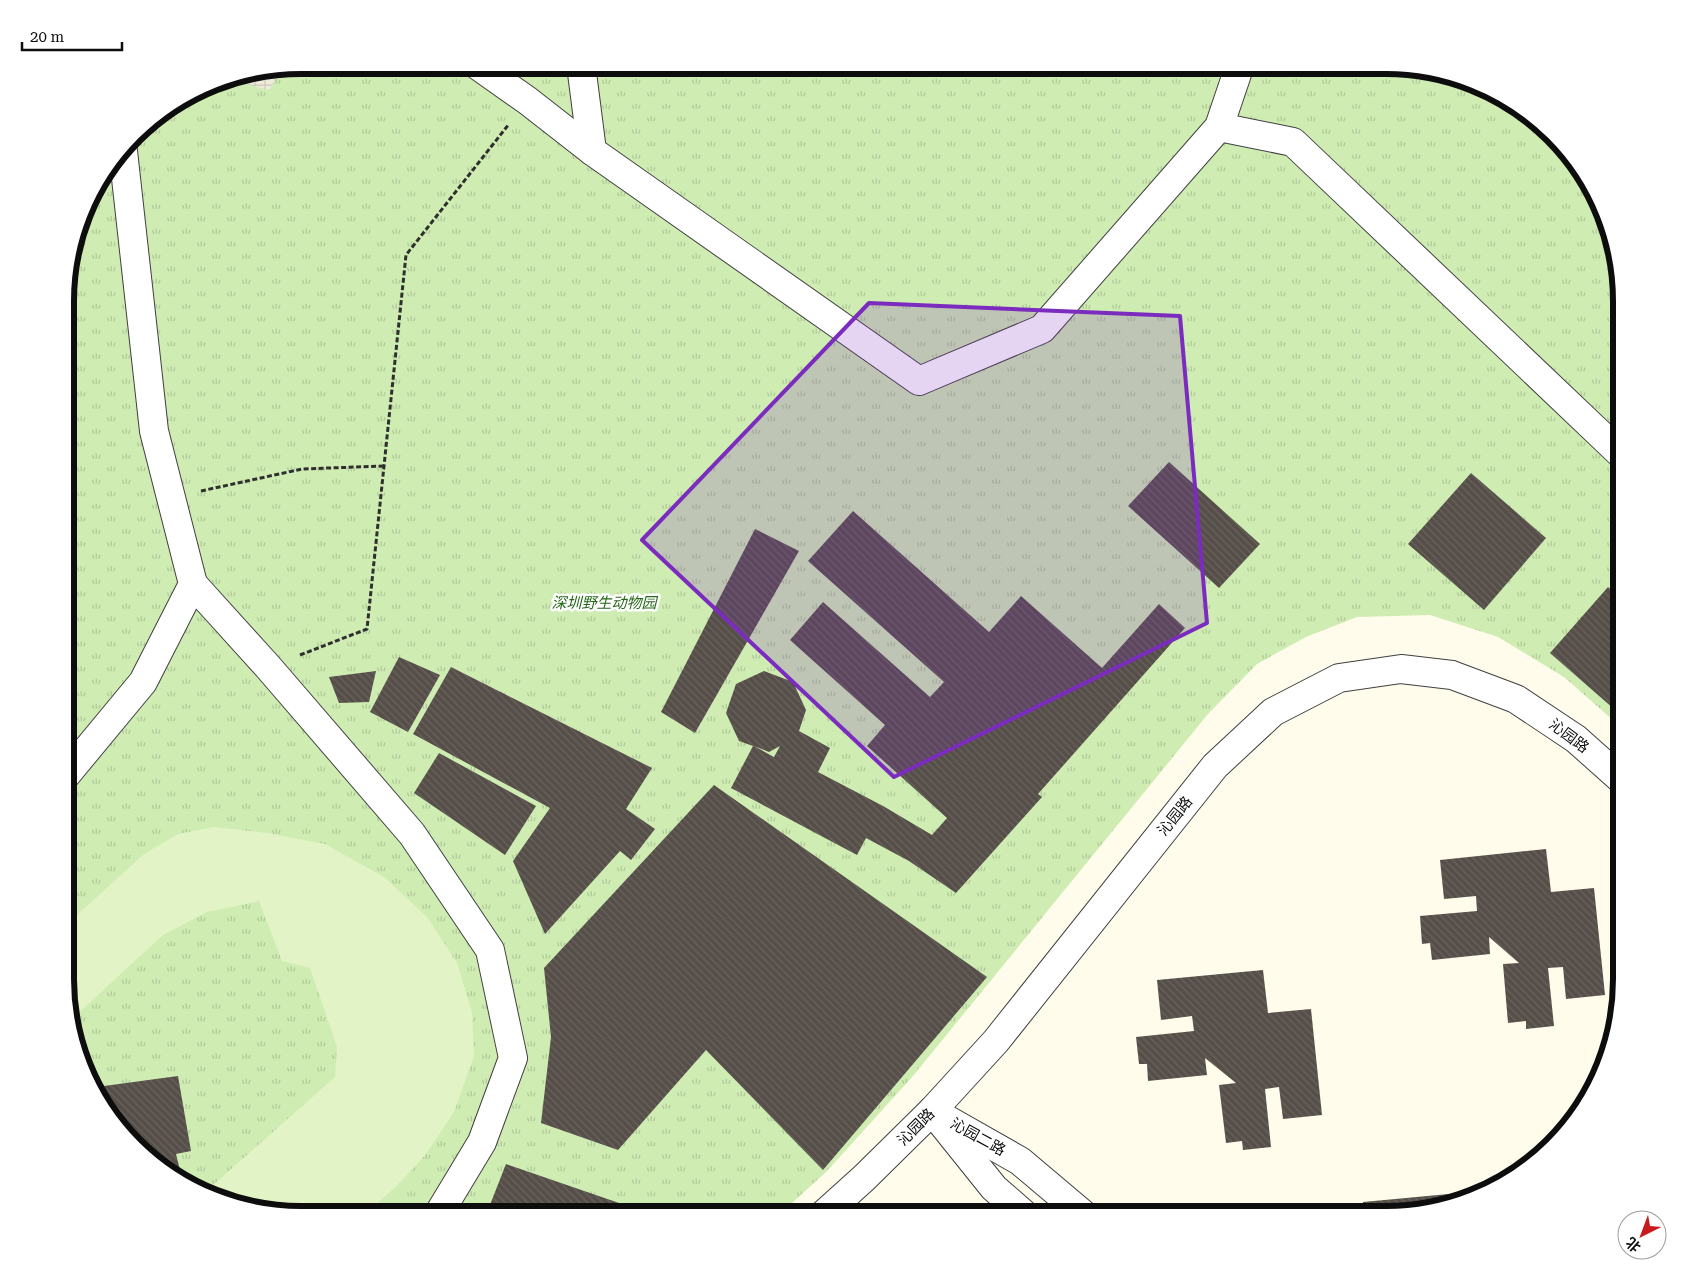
<svg xmlns="http://www.w3.org/2000/svg" width="1687" height="1280" font-family="'Roboto Serif','Noto Sans SC',serif">
  <style>
    .park { fill: url(#park-tufts) }
    .pitch { fill: #e2f3c6 }
    .plaza { fill: url(#plaza-grid) }
    .building { fill: url(#building-back-hatch); fill-rule: evenodd }
    .lines { fill: none; stroke-linecap: round; stroke-linejoin: round }
    .minor-casing { stroke: #404040; stroke-width: 30 }
    .path { stroke: #2f2f2f; stroke-width: 3; stroke-dasharray: 5 2.5; stroke-linecap: butt }
    .minor { stroke: #fff; stroke-width: 28 }
    .marked { fill: #7b2cbf; fill-opacity: 0.2; stroke: #7b2cbf; stroke-width: 4; stroke-linejoin: round }
    .labels { text-anchor: middle; dominant-baseline: central; stroke-width: 5; stroke-linejoin: round; paint-order: stroke }
    .park-label { font-size: 15px; font-style: italic; fill: #266918; stroke: #fff }
    .street-label { font-size: 15px; fill: #0d0d0d; stroke: #fff }
    .rim { fill: none; stroke: #0d0d0d; stroke-width: 6 }
  </style>
  <defs>
    <pattern id="park-tufts" width="24" height="20" patternUnits="userSpaceOnUse" patternTransform="scale(1.25)"><rect width="24" height="20" fill="#cfecb3"/><path d="M3 7l-1-3M5 7V3M7 7l1-3M15 17l-1-3M17 17v-4M19 17l1-3" fill="none" stroke="#b1c999"/></pattern>
    <pattern id="plaza-grid" width="8" height="8" patternUnits="userSpaceOnUse" patternTransform="scale(1.25)"><rect width="8" height="8" fill="#efebdb"/><path d="M0 4h8M4 0v8" fill="none" stroke="#ccc8bb"/></pattern>
    <pattern id="building-back-hatch" width="6" height="6" patternUnits="userSpaceOnUse" patternTransform="scale(1.25)"><rect width="6" height="6" fill="#564e48"/><path d="M-1 5l2 2M0 0l6 6M5-1l2 2" fill="none" stroke="#69635e"/></pattern>
  </defs>
  <rect width="100%" height="100%" fill="#fffcec"/>
  <!-- park -->
  <polygon class="park" points="300,65 1402,65 1477,83 1542,123 1598,196 1622,300 1622,728 1564,677 1498,637 1430,615 1357,617 1306,637 1257,664 1208,714 913,1076 827,1171 779,1215 285,1215 210,1197 145,1157 89,1084 66,995 67,269 96,183 145,123 224,78"/>
  <!-- pitch -->
  <polygon class="pitch" points="214,827 267,833 325,844 384,877 428,918 457,963 472,1012 474,1056 454,1112 426,1154 398,1185 364,1215 285,1215 210,1197 204,1193 335,1077 337,1047 310,968 282,961 259,901 207,912 163,935 72,1019 66,995 66,925 144,854 178,834"/>
  <!-- plaza -->
  <polygon class="plaza" points="283,68 269,90 223,78 224,78"/>
  <!-- building -->
  <g class="building">
    <polygon points="1169,462 1260,544 1219,588 1128,506"/>
    <polygon points="1471,473 1546,538 1484,610 1408,544"/>
    <path d="M 853,511 L 989,632 L 1021,596 L 1102,668 L 1159,604 L 1185,628 L 1038,794 L 1042,797 L 956,893 L 909,861 L 866,838 L 857,855 L 731,788 L 753,746 L 739,741 L 726,713 L 736,684 L 764,671 L 793,682 L 806,710 L 799,731 L 830,748 L 818,772 L 883,806 L 932,835 L 947,818 L 867,746 L 885,725 L 790,640 L 823,602 L 930,697 L 944,682 L 808,561 ZM 754,746 L 769,752 L 780,746 L 774,757 Z"/>
    <polygon points="755,529 799,551 695,733 661,712"/>
    <polygon points="1608,587 1622,599 1622,716 1550,653"/>
    <polygon points="399,657 440,675 408,732 370,712"/>
    <polygon points="451,667 652,768 626,809 655,829 631,860 620,851 545,934 513,861 550,808 413,734"/>
    <polygon points="376,671 369,702 339,703 329,677"/>
    <polygon points="439,753 536,806 505,855 414,793"/>
    <polygon points="714,785 987,977 823,1170 706,1050 618,1150 541,1123 551,1037 544,968"/>
    <polygon points="1546,849 1551,892 1594,888 1605,995 1566,999 1563,967 1548,968 1554,1026 1526,1029 1526,1021 1508,1023 1503,964 1519,963 1489,937 1490,954 1432,960 1430,943 1422,944 1420,916 1477,911 1476,896 1444,899 1440,860"/>
    <polygon points="1263,970 1268,1013 1311,1009 1322,1115 1283,1119 1279,1087 1265,1089 1271,1147 1243,1150 1242,1141 1226,1143 1219,1085 1236,1083 1205,1058 1207,1075 1148,1081 1147,1064 1139,1064 1136,1037 1194,1031 1192,1016 1161,1020 1157,980"/>
    <polygon points="178,1076 191,1151 176,1154 182,1178 180,1178 145,1157 115,1118 104,1086"/>
    <polygon points="506,1164 651,1214 651,1215 486,1215"/>
    <polygon points="1470,1192 1470,1196 1387,1215 1364,1215 1363,1202"/>
  </g>
  <g class="lines">
    <defs>
      <g id="minor">
        <polyline points="477,65 528,101 592,151"/>
        <polyline points="581,65 592,151 919,381 1042,329 1219,127 1240,65"/>
        <polyline points="1219,127 1293,142 1622,455"/>
        <polyline points="193,584 269,668 412,834 490,950 513,1058 482,1142 438,1215"/>
        <polyline points="66,775 143,682 193,584 154,431 123,151"/>
        <polyline points="932,1111 1020,1161 1084,1215"/>
        <polyline points="941,1122 994,1188 1025,1215"/>
        <polyline points="823,1215 864,1178 932,1111 996,1041 1215,766 1273,712 1339,678 1401,669 1452,675 1516,699 1576,739 1622,780"/>
      </g>
    </defs>
    <!-- minor casing -->
    <use href="#minor" class="minor-casing"/>
    <!-- path -->
    <g class="path">
      <polyline points="201,491 302,469 384,466"/>
      <polyline points="300,655 367,629 406,255 509,124"/>
    </g>
    <!-- minor -->
    <use href="#minor" class="minor"/>
  </g>
  <!-- marked area -->
  <path class="marked" d="M 869,303 L 1180,316 L 1207,623 L 894,777 L 642,540 Z"/>
  <g class="labels">
    <!-- park labels -->
    <g class="park-label">
      <text x="604" y="603">深圳野生动物园</text>
    </g>
    <!-- street labels -->
    <g class="street-label">
      <text transform="translate(1569 736) rotate(37)">沁园路</text>
      <text transform="translate(1175 816) rotate(-51)">沁园路</text>
      <text transform="translate(916 1127) rotate(-45)">沁园路</text>
      <text transform="translate(978 1137) rotate(29)">沁园二路</text>
    </g>
  </g>
  <!-- crop -->
  <path d="M0 0H1687V1280H0ZM301 74H1386A227 227 0 0 1 1613 301V979A227 227 0 0 1 1386 1206H301A227 227 0 0 1 74 979V301A227 227 0 0 1 301 74Z" fill="#fff" fill-rule="evenodd"/>
  <path class="rim" d="M301 74H1386A227 227 0 0 1 1613 301V979A227 227 0 0 1 1386 1206H301A227 227 0 0 1 74 979V301A227 227 0 0 1 301 74Z"/>
  <!-- north arrow -->
  <g transform="translate(1642 1235) rotate(222)"><circle r="24" fill="#ffffff" stroke="#9e9e9e"/>
  <path d="M0-4L9 19L0 12L-9 19Z" fill="#c71b1d"/>
  <text y="-8" font-size="14" font-weight="bold" text-anchor="middle" fill="#0d0d0d">北</text>
  </g>
  <!-- scale -->
  <path d="M22 42v8h100v-8" fill="none" stroke="#0d0d0d" stroke-width="2.5"/>
  <text x="30" y="42" font-size="15" fill="#0d0d0d" stroke="#ffffff" stroke-width="4" paint-order="stroke">20 m</text>
</svg>
